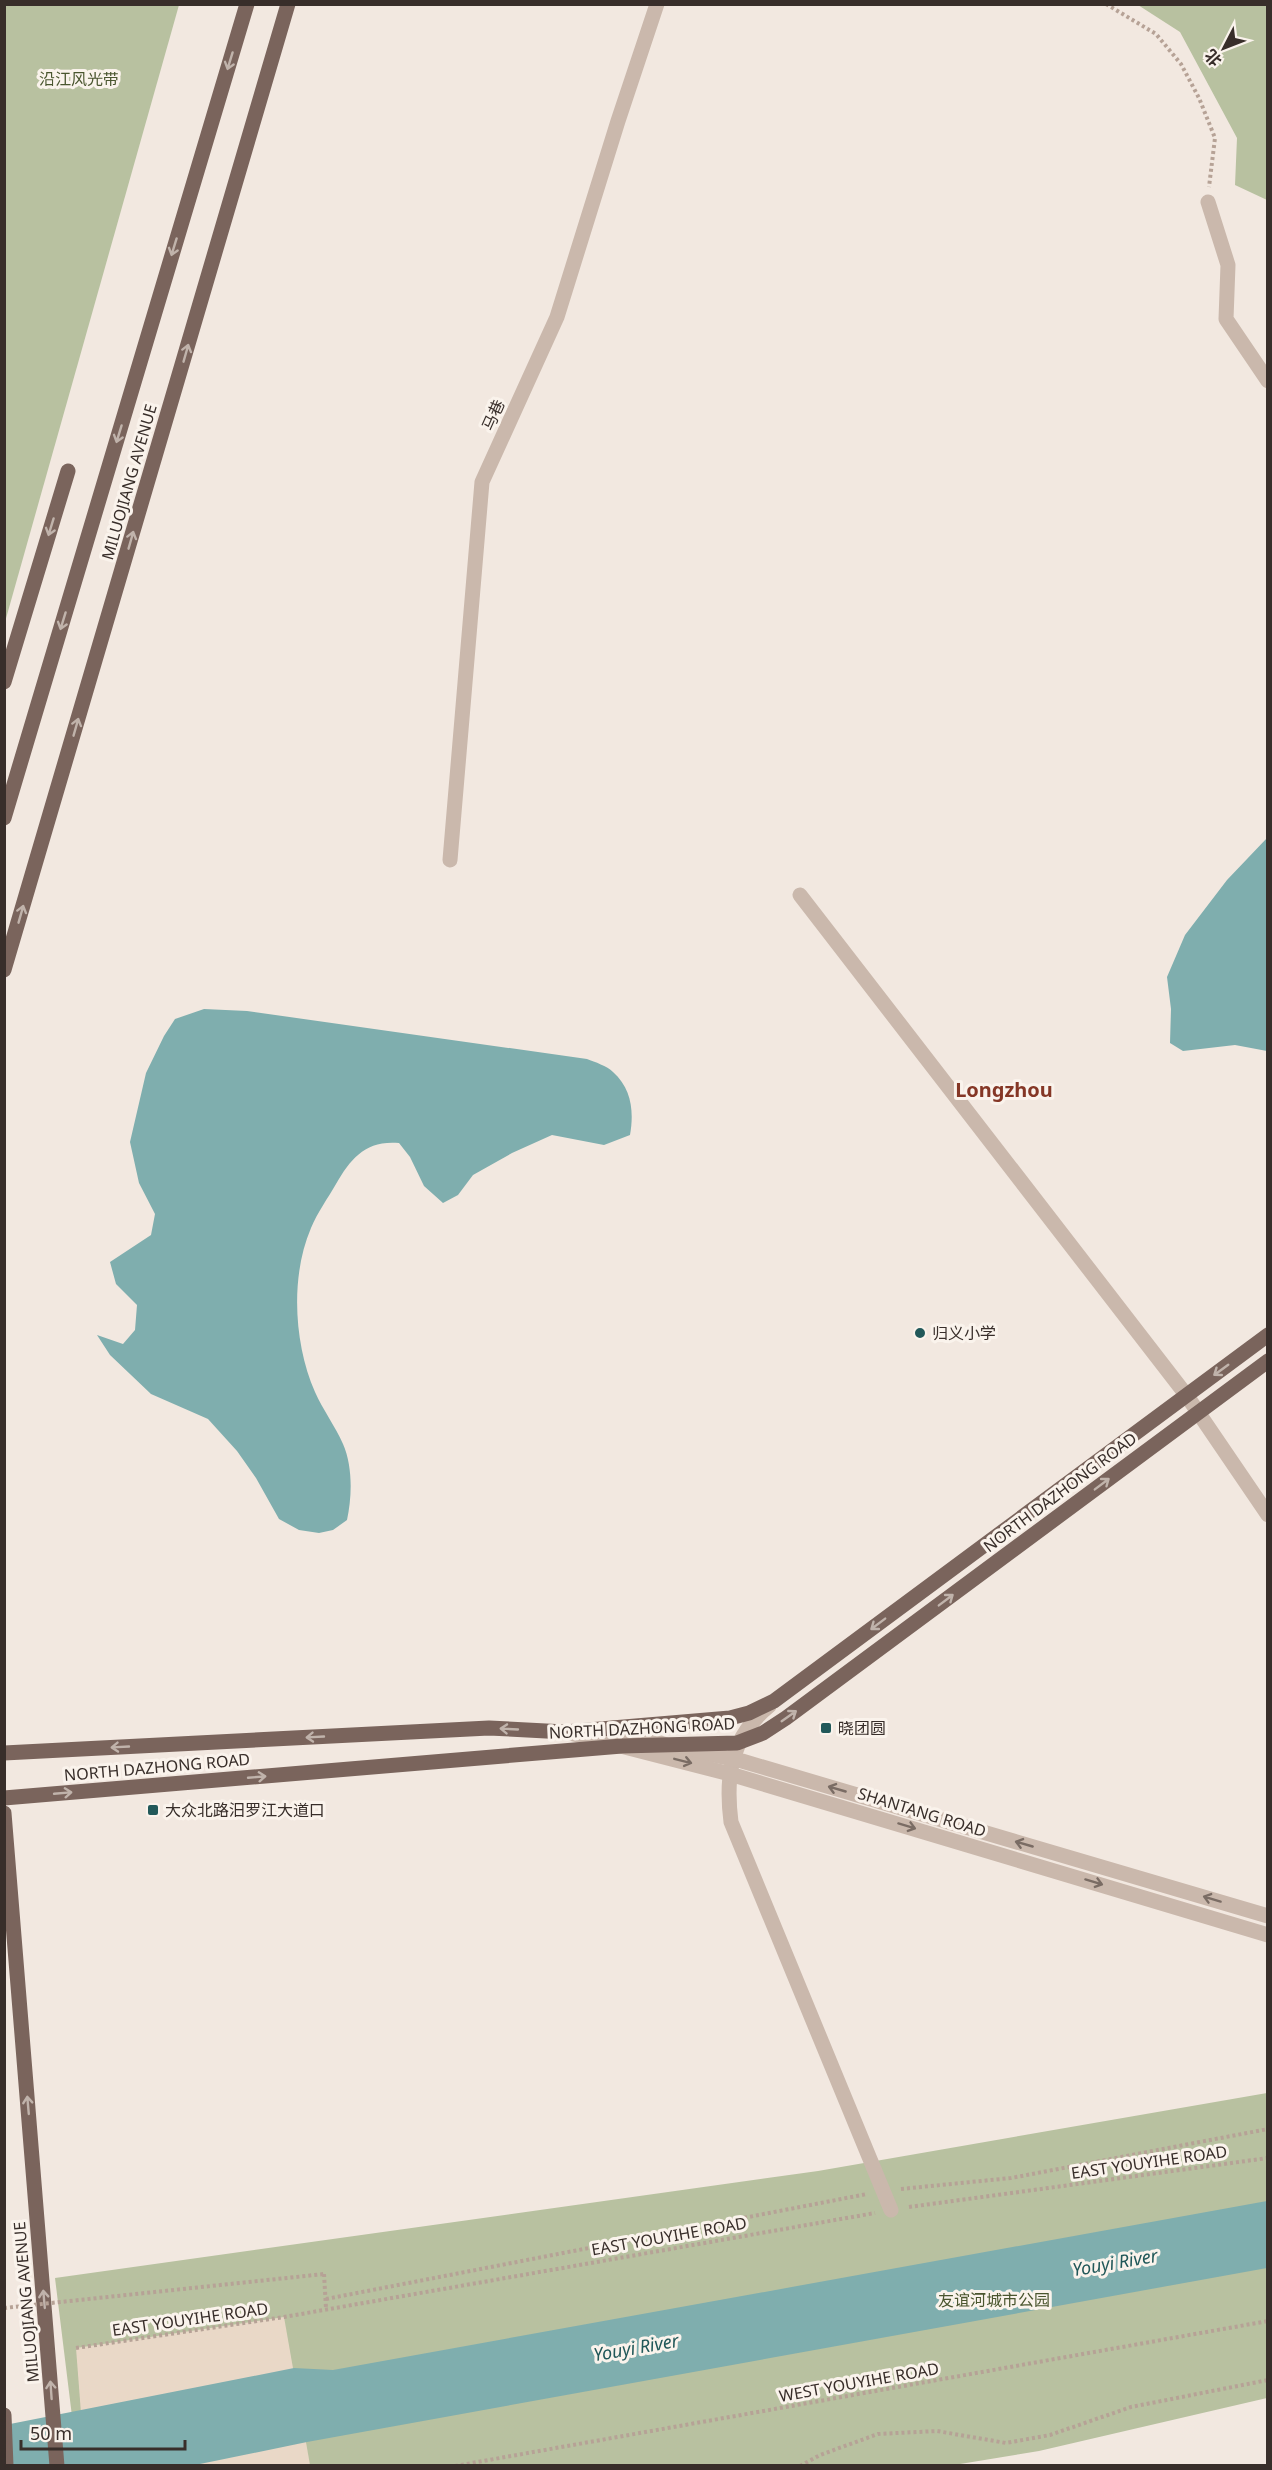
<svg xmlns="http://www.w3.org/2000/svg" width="1272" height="2470" font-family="'Noto Sans','Noto Sans SC',sans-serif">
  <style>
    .green { fill: #b8c1a0 }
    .plaza { fill: #e9d8c7 }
    .water { fill: #7faeae }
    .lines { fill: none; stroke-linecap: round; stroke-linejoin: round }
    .path { stroke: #b6a296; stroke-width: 4; stroke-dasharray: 3 3; stroke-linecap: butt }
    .minor { stroke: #cab8ac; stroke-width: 15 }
    .major { stroke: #7a645c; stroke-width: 15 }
    .path-bridge { stroke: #b6a296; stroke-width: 4; stroke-dasharray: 3 3; stroke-linecap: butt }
    .oneway { stroke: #c0b3ab }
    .oneway2 { stroke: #7a6c64 }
    .poi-dot { fill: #215859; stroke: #faf3ec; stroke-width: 2 }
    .labels { text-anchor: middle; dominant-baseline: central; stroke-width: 6; stroke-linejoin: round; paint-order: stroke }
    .park-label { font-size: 16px; fill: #4a562f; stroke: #faf3ec }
    .street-label { font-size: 16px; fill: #382e2a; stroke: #faf3ec }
    .poi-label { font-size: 16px; fill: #382e2a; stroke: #faf3ec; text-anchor: start }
    .water-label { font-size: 18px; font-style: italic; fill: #215859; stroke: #faf3ec }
    .quarter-label { font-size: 20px; font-weight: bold; fill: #853726; stroke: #faf3ec }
  </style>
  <rect width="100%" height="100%" fill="#f2e8e0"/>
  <!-- green -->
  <g class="green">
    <polygon points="5,4 179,5 5,622 4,5"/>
    <polygon points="1138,5 1267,5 1267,200 1235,185 1237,138 1180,32"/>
    <polygon points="1267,2093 1267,2398 1039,2451 954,2465 78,2465 55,2278 818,2171"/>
  </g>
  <!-- plaza -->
  <polygon class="plaza" points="284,2317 310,2465 85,2465 76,2348"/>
  <!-- water -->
  <g class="water">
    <polygon points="1267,838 1267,1051 1235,1045 1183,1051 1170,1043 1171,1009 1167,977 1185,935 1227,880"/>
    <path d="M 204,1009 L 247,1011 L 587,1059 C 595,1062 607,1066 613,1072 C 632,1089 634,1112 630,1135 L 604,1145 L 552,1135 L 512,1153 L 473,1175 L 458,1195 L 443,1203 L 424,1186 L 410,1157 L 399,1143 C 366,1140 351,1158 336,1184 C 328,1198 317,1213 311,1228 C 290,1277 294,1344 315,1392 C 323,1410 335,1426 343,1444 C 353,1467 352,1497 347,1520 L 333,1530 L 319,1533 L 299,1530 L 279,1519 L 256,1478 L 237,1451 L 208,1419 L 151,1394 L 110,1355 L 97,1335 L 123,1344 L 135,1330 L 137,1305 L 116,1284 L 110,1262 L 151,1235 L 155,1214 L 139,1183 L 130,1142 L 146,1073 L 164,1036 L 175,1019 Z"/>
    <polygon points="1267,2201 1267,2268 307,2442 195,2465 5,2466 5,2425 294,2368 333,2370"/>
  </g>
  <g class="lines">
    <!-- path -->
    <g class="path">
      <polyline points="1106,4 1156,34 1181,64 1199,98 1215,138 1209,187"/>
      <polyline points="901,2189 1011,2178 1268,2129"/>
      <polyline points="909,2207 1268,2158"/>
      <polyline points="324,2274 326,2308"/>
      <polyline points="326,2299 867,2194"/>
      <polyline points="76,2348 284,2317 875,2213"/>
      <polyline points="455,2466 1268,2321"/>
      <polyline points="800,2466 820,2455 878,2434 937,2431 1006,2443 1050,2435 1131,2407 1268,2380"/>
    </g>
    <!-- minor -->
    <g class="minor">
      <polyline points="1208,202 1228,265 1226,319 1268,381"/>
      <polyline points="450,860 482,482 557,317 618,121 657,4"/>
      <polyline points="800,895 1187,1396 1268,1515"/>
      <path d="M 769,1706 C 731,1737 725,1775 731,1822 L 891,2210"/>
      <polyline points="613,1728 666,1745 742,1761 1268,1916"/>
      <polyline points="570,1733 730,1774 1268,1935"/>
    </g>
    <!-- major -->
    <g class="major">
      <polyline points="4,682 68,471"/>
      <polyline points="4,818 247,4"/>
      <polyline points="4,970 288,4"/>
      <polyline points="4,1753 489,1728 565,1732 730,1718 749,1713 774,1701 1268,1335"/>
      <polyline points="4,1798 622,1746 737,1743 763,1733 786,1718 1268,1361"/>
      <polyline points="4,1813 57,2466"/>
      <polyline points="4,2415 6,2466"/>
    </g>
    <!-- path-bridge -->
    <polyline class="path-bridge" points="4,2308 324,2274"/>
  </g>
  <!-- one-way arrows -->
  <defs><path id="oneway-shaft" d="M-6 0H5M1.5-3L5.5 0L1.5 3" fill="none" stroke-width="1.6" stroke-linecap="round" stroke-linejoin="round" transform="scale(1.5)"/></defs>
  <g class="oneway">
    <use href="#oneway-shaft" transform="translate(230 61) rotate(107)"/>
    <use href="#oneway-shaft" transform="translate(174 247) rotate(107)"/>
    <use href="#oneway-shaft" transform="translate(186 353) rotate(-74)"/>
    <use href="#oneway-shaft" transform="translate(119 434) rotate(107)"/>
    <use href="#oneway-shaft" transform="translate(51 527) rotate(107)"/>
    <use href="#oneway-shaft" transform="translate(131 540) rotate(-74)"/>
    <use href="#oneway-shaft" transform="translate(63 621) rotate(107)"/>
    <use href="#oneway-shaft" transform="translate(76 727) rotate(-74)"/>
    <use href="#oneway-shaft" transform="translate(21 914) rotate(-74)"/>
    <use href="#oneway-shaft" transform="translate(1221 1370) rotate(144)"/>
    <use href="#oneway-shaft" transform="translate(1102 1484) rotate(-37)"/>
    <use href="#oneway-shaft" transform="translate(946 1600) rotate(-37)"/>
    <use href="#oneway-shaft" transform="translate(878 1624) rotate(143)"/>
    <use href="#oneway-shaft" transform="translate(789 1716) rotate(-35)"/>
    <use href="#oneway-shaft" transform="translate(509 1729) rotate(-177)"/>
    <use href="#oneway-shaft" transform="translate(315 1737) rotate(177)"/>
    <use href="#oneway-shaft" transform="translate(120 1747) rotate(177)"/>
    <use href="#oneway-shaft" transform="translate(257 1777) rotate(-5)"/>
    <use href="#oneway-shaft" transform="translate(63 1793) rotate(-5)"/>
    <use href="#oneway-shaft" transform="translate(28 2105) rotate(-95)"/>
    <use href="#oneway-shaft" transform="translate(44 2299) rotate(-95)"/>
    <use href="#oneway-shaft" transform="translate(51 2390) rotate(-94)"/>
  </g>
  <g class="oneway2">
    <use href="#oneway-shaft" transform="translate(683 1761) rotate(14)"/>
    <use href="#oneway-shaft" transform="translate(837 1789) rotate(-164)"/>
    <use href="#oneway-shaft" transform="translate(907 1826) rotate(17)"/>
    <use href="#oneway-shaft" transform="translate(1024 1844) rotate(-164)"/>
    <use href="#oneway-shaft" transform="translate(1094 1882) rotate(17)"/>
    <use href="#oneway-shaft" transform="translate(1212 1899) rotate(-163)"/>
  </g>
  <!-- markers -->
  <g class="poi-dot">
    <circle cx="920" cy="1333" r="6"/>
    <rect x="820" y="1722" width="12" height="12" rx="3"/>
    <rect x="147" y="1804" width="12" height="12" rx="3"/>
  </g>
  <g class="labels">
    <!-- park labels -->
    <g class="park-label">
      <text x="79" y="79">沿江风光带</text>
      <text x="994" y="2300">友谊河城市公园</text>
    </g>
    <!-- street labels -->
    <g class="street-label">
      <text transform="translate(493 415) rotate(-66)">马巷</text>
      <text transform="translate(129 482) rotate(-74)">MILUOJIANG AVENUE</text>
      <text transform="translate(1060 1492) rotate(-37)">NORTH DAZHONG ROAD</text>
      <text transform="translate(642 1728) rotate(-3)">NORTH DAZHONG ROAD</text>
      <text transform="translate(157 1767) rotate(-5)">NORTH DAZHONG ROAD</text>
      <text transform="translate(922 1812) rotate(17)">SHANTANG ROAD</text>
      <text transform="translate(1149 2162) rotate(-8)">EAST YOUYIHE ROAD</text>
      <text transform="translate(669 2236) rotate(-10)">EAST YOUYIHE ROAD</text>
      <text transform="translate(26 2302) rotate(-95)">MILUOJIANG AVENUE</text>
      <text transform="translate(190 2319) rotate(-8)">EAST YOUYIHE ROAD</text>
      <text transform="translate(859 2382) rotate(-10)">WEST YOUYIHE ROAD</text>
    </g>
    <!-- poi labels -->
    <g class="poi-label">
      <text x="932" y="1333">归义小学</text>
      <text x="838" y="1728">晓团圆</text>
      <text x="165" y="1810">大众北路汨罗江大道口</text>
    </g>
    <!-- water labels -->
    <g class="water-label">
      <text transform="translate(1115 2262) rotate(-10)">Youyi River</text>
      <text transform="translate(636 2347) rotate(-10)">Youyi River</text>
    </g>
    <!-- quarter labels -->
    <g class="quarter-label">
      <text x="1004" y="1089">Longzhou</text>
    </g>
  </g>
  <!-- border -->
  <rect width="1272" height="2470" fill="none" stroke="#382e2a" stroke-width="12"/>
  <!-- north arrow -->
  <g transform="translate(1224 48) rotate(228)" stroke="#faf3ec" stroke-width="4.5" paint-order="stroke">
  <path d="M0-4.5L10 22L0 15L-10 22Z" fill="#382e2a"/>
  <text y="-9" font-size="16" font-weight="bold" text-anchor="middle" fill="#382e2a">北</text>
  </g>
  <!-- scale -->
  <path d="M21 2440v9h164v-9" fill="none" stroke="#382e2a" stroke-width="3"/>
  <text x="30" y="2440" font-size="18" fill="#382e2a" stroke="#faf3ec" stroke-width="4.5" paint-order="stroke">50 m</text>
</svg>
